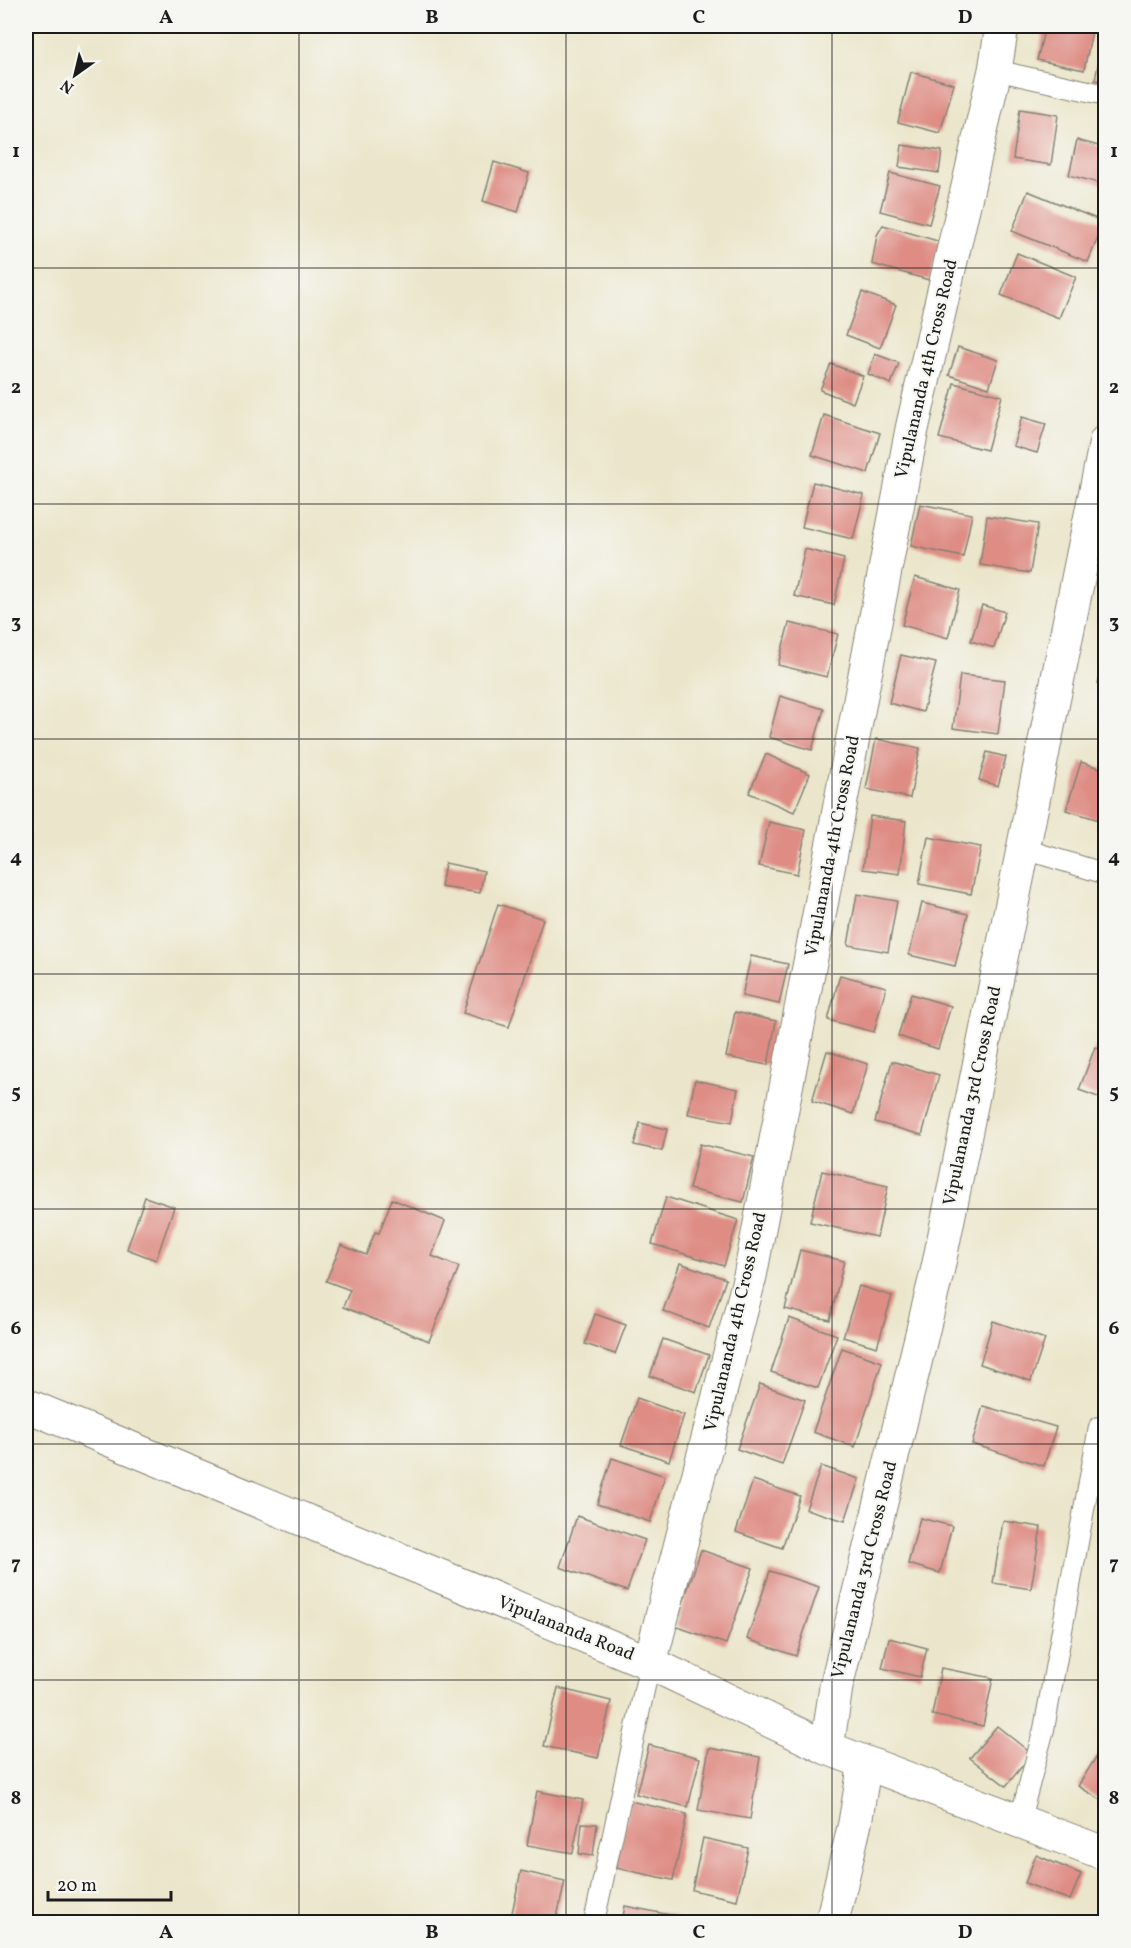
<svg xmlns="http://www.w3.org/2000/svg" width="1131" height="1948" font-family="Vollkorn,serif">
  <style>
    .building { fill: #de8c84 }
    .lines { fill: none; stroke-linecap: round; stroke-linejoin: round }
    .service-casing { stroke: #848174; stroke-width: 22 }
    .minor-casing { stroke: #848174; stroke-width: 35 }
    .service { stroke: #fff; stroke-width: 20 }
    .minor { stroke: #fff; stroke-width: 33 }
    .grid { fill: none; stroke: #1c1c1c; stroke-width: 1.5; stroke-opacity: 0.55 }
    .labels { text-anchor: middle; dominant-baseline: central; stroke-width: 4.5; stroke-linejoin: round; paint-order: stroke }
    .street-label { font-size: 18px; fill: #1c1c1c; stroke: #f6f6f2 }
    .neatline { fill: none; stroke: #1c1c1c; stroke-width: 2 }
    .grid-label { font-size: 20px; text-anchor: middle; font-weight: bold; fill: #1c1c1c }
  </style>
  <rect width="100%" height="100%" fill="#f6f6f2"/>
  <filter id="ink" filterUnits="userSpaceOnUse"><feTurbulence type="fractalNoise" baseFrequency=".0167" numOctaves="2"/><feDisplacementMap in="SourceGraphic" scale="12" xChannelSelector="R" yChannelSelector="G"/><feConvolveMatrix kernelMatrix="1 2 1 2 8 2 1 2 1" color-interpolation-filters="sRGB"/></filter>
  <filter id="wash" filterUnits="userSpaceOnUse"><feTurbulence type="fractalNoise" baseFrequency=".008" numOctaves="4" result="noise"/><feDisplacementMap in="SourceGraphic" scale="24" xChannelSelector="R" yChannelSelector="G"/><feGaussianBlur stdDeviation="1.35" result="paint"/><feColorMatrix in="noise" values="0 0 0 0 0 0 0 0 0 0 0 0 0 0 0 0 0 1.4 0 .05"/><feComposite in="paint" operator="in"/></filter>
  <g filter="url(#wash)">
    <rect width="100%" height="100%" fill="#ebe6cb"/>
    <g id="blocks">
      <!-- building -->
      <g class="building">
        <polygon points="953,26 976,26 975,32"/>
        <polygon points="1045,26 1093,26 1084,70 1037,60"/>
        <polygon points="1104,34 1106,34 1106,82 1095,80"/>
        <polygon points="911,72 954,84 940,133 898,122"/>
        <polygon points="1020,109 1058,115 1051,165 1013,159"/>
        <polygon points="1077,140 1106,148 1106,185 1069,175"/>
        <polygon points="902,145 942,151 939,173 899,167"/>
        <polygon points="494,162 529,173 518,212 483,201"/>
        <polygon points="890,173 940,186 929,224 880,211"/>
        <polygon points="1028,191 1104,222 1088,262 1012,231"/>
        <polygon points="883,225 941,242 929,280 872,264 877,235"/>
        <polygon points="1017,253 1076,277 1059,318 1001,295"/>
        <polygon points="862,292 896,305 880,348 846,335"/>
        <polygon points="958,347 998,360 989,388 949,375"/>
        <polygon points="875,354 899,363 891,384 868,374"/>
        <polygon points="831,364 863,376 853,403 820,390"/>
        <polygon points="954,383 1002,396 987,450 939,438"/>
        <polygon points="824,415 880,433 868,473 812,455"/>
        <polygon points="1022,417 1046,424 1037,453 1013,446"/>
        <polygon points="813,482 864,495 853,539 802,527"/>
        <polygon points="920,504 972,514 963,557 911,546"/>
        <polygon points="987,516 1038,524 1030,573 980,565"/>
        <polygon points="805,549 844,559 834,605 794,596"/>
        <polygon points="915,577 960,590 948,638 902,625"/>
        <polygon points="982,605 1005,612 994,648 971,641"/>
        <polygon points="789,623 838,634 827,677 778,665"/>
        <polygon points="901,655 936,663 923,712 889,703"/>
        <polygon points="1105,664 1106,664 1106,686 1098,683"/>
        <polygon points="960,675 1005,680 998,734 953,728"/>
        <polygon points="780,696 824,709 812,750 769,737"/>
        <polygon points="876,739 920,748 910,798 866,789"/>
        <polygon points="987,752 1006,757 998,786 979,780"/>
        <polygon points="766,754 810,774 794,812 749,793"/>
        <polygon points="1081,762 1106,770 1106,822 1066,810"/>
        <polygon points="870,816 906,821 900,874 863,869"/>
        <polygon points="769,822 806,830 797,874 759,866"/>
        <polygon points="928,837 981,847 971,894 919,884"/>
        <polygon points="445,863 484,871 480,893 441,887"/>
        <polygon points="857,894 897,901 888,952 848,945"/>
        <polygon points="922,903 968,914 955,966 909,955"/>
        <polygon points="498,904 543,919 509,1027 463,1013"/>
        <polygon points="751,956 788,964 779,1004 742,996"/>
        <polygon points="840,975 886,987 874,1032 828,1020"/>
        <polygon points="911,994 951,1006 938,1049 898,1036"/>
        <polygon points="735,1012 776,1021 768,1065 726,1057"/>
        <polygon points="1095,1047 1106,1051 1106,1100 1079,1090"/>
        <polygon points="827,1051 868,1064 853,1114 812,1101"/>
        <polygon points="892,1061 939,1075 922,1135 875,1122"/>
        <polygon points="695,1080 738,1089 732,1122 688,1114"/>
        <polygon points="640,1123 667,1129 662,1151 634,1145"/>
        <polygon points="700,1144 754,1157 743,1202 689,1189"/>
        <polygon points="822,1171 888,1186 877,1237 810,1222"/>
        <polygon points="145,1197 174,1207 156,1260 127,1249"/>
        <polygon points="666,1197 738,1220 724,1266 652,1244"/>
        <polygon points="392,1199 445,1221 432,1256 459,1267 429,1341 343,1307 350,1290 326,1281 341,1245 366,1255 375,1232 379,1233"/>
        <polygon points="800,1250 844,1261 830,1320 785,1309"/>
        <polygon points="680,1263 726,1279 709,1328 663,1311"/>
        <polygon points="859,1286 892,1296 877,1347 843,1337"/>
        <polygon points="595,1314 626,1325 615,1354 585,1344"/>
        <polygon points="789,1318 837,1335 818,1388 771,1372"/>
        <polygon points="993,1321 1045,1339 1031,1381 980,1364"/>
        <polygon points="663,1339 709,1355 696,1392 650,1376"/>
        <polygon points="842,1348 882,1362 855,1447 813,1432"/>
        <polygon points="760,1384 805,1400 782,1465 737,1449"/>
        <polygon points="637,1398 684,1415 669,1461 621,1445"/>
        <polygon points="983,1406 1056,1427 1044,1466 972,1444"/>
        <polygon points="612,1458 665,1476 650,1522 597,1504"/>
        <polygon points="821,1466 859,1479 845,1521 806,1509"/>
        <polygon points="753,1480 800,1496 782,1548 736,1532"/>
        <polygon points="577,1516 645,1540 627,1591 560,1567"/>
        <polygon points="920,1518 952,1526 940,1573 908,1564"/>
        <polygon points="1003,1521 1041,1527 1031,1589 993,1583"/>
        <polygon points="701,1550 753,1568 726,1644 675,1626"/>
        <polygon points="770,1571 819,1587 796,1656 747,1639"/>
        <polygon points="889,1638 927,1648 920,1677 882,1668"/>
        <polygon points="941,1668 993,1678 983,1726 932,1715"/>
        <polygon points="558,1688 611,1701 598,1758 544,1746"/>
        <polygon points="997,1726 1032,1754 1006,1786 970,1758"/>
        <polygon points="1106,1741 1106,1803 1078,1786"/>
        <polygon points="649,1745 700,1758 688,1807 636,1794"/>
        <polygon points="709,1748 760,1757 750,1819 698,1810"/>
        <polygon points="537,1791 583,1800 573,1853 527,1845"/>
        <polygon points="630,1801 687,1814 673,1880 616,1868"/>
        <polygon points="582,1823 597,1824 593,1856 579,1854"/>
        <polygon points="703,1838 748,1848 737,1900 692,1890"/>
        <polygon points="1036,1855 1081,1874 1070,1900 1025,1883"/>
        <polygon points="521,1871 565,1881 556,1922 510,1922"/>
        <polygon points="625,1906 676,1916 675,1922 622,1922"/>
      </g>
    </g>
  </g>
  <g filter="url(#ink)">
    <use href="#blocks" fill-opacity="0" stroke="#848174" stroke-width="1.5"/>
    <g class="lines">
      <defs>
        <g id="service">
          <polyline points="995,70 1106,95"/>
          <polyline points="1024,849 1106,874"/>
          <polyline points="1020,1819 1044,1729 1099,1427"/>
          <polyline points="594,1922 650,1663"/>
        </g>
        <g id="minor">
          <polyline points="26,1405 650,1663 827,1748 1106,1854"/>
          <polyline points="650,1663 750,1276 912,429 995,70 1002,26"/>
          <polyline points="827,1748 836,1687 938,1268 1106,441"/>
          <polyline points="832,1922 855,1823 865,1763"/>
        </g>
      </defs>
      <!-- service casing -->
      <use href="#service" class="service-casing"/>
      <!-- minor casing -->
      <use href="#minor" class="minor-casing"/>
      <!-- service -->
      <use href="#service" class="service"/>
      <!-- minor -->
      <use href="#minor" class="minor"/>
    </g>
  </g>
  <!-- grid -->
  <path class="grid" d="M 299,26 L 299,1922M 566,26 L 566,1922M 832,26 L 832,1922M 26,268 L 1106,268M 26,504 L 1106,504M 26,739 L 1106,739M 26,974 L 1106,974M 26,1209 L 1106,1209M 26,1444 L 1106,1444M 26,1680 L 1106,1680"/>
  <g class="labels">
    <!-- street labels -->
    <g class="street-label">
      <text transform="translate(927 369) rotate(-77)">Vipulananda 4th Cross Road</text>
      <text transform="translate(833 846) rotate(-79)">Vipulananda 4th Cross Road</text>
      <text transform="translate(973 1096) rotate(-78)">Vipulananda 3rd Cross Road</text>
      <text transform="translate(736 1322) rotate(-77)">Vipulananda 4th Cross Road</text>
      <text transform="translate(865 1570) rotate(-76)">Vipulananda 3rd Cross Road</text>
      <text transform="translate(566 1629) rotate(22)">Vipulananda Road</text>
    </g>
  </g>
  <!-- margin -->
  <rect width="1131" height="1948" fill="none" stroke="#f6f6f2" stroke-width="66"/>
  <!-- north arrow -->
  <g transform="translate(75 75) rotate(214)" stroke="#f6f6f2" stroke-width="4.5" paint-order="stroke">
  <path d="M0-4.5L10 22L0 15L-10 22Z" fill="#1c1c1c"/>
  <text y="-9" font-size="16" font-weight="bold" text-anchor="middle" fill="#1c1c1c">N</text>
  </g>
  <!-- scale -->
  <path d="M48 1891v9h123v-9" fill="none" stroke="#1c1c1c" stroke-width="3"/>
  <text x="57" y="1891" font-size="18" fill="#1c1c1c" stroke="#f6f6f2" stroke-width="4.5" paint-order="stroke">20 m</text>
  <rect x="33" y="33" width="1065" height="1882" class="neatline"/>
  <g class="grid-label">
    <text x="166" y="23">A</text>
    <text x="432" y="23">B</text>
    <text x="699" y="23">C</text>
    <text x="965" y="23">D</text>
    <text x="16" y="157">1</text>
    <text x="1114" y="157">1</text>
    <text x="16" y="393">2</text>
    <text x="1114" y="393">2</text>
    <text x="16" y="628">3</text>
    <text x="1114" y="628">3</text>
    <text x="16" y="863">4</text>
    <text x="1114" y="863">4</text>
    <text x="16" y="1098">5</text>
    <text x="1114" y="1098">5</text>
    <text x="16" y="1334">6</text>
    <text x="1114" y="1334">6</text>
    <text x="16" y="1569">7</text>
    <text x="1114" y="1569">7</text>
    <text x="16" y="1804">8</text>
    <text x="1114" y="1804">8</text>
    <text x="166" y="1938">A</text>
    <text x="432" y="1938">B</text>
    <text x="699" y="1938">C</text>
    <text x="965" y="1938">D</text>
  </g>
</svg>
